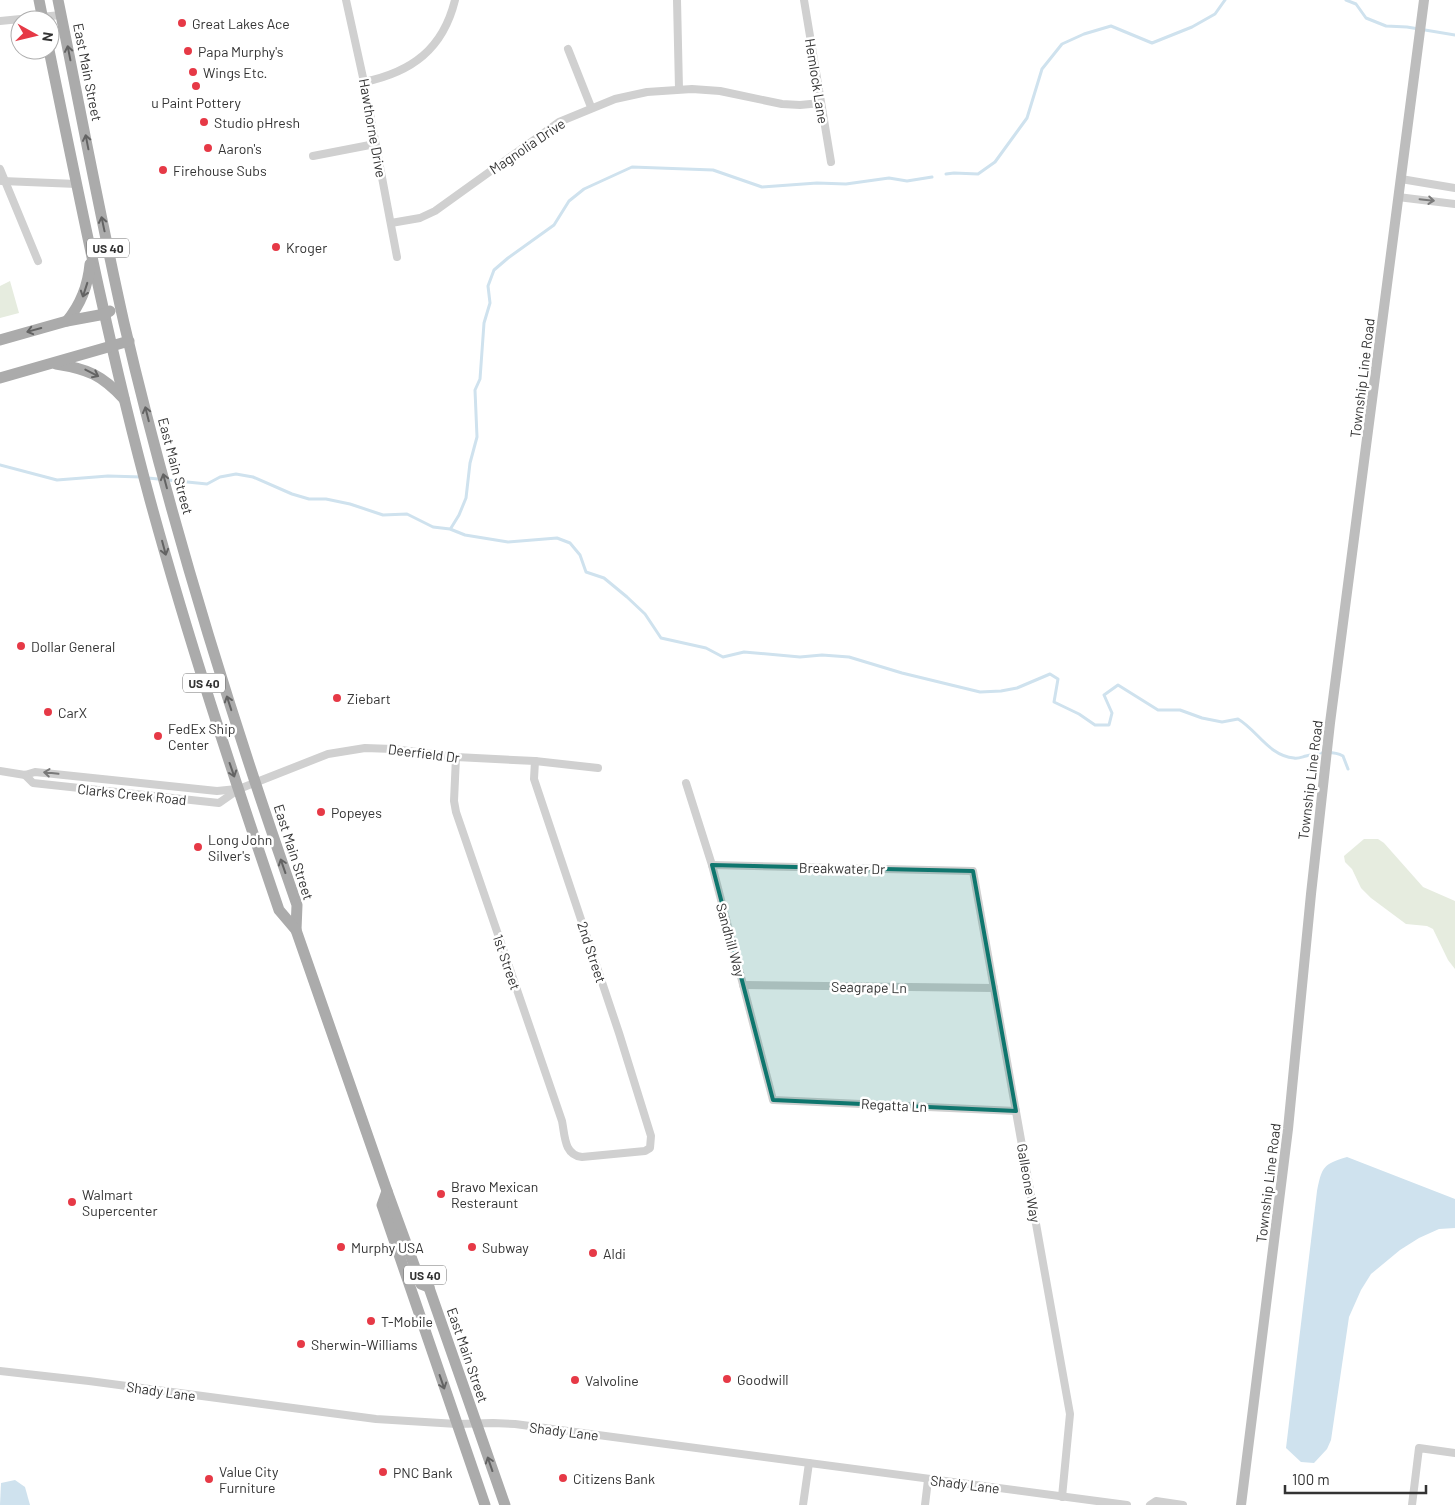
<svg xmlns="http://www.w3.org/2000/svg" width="1455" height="1505" font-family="Barlow,sans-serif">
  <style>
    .green { fill: #e6ecdf }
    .water { fill: #cfe2ee }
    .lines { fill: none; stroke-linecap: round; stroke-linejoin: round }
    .stream { stroke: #cfe2ee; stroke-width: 3 }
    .street { stroke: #d0d0d0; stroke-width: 8 }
    .secondary { stroke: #bdbdbd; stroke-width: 10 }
    .primary { stroke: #ababab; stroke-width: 11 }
    .oneway { stroke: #636363 }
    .oneway2 { stroke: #7a7a7a }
    .marked { fill: #0f766e; fill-opacity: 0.2; stroke: #0f766e; stroke-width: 4; stroke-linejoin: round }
    .poi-dot { fill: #e63946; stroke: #fff; stroke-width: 2 }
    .labels { text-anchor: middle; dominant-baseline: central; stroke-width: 5; stroke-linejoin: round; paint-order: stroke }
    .shield { fill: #fff; stroke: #707070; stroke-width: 1 }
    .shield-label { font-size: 12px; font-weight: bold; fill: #333 }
    .poi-label { font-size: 14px; fill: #333; stroke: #fff; text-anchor: start }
    .street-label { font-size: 14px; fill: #333; stroke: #fff }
  </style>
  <rect width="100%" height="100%" fill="#fff"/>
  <!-- green -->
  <g class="green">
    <polygon points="10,281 19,313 0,318 0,286"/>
    <polygon points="1364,839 1378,839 1384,843 1423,887 1455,901 1455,969 1448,960 1433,929 1427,926 1406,924 1371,898 1361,888 1352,869 1345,862 1344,856"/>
  </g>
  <!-- water -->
  <g class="water">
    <path d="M 1347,1157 L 1455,1199 L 1455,1228 L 1439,1229 L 1419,1238 L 1400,1250 L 1371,1274 L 1361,1290 L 1349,1317 L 1331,1440 L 1327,1449 L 1314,1463 L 1301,1462 L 1286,1448 L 1317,1191 C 1322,1167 1323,1164 1347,1157 Z"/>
    <polygon points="15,1480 25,1487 30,1505 0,1505 1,1483"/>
  </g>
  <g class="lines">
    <!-- stream -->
    <g class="stream">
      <polyline points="1346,0 1356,4 1366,18 1386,26 1407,27 1455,35"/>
      <polyline points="946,174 954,173 978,174 995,162 1027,118 1042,69 1062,44 1084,34 1111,26 1152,43 1192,27 1215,14 1225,0"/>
      <polyline points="0,465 57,480 108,476 142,477"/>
      <path d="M 148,478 L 207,484 L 220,477 L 236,474 L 253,477 L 292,494 L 309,499 L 326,499 L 350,504 L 383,515 L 407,514 L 433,527 L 450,529 L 465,535 L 508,542 L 557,538 L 570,543 L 580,555 L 586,572 L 604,578 L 627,597 L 645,614 L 661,638 L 706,648 L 723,657 L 744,652 L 800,657 L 822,655 L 849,657 L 902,673 L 980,692 L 1001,691 L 1017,688 L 1050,674 L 1058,679 L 1054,702 L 1079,714 L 1095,725 L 1109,725 L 1112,713 L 1104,695 L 1118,685 L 1158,710 L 1180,710 L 1202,718 L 1222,722 L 1238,719 C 1257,730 1269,756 1294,758 C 1298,759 1302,757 1306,756 C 1318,753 1332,750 1343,756 L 1348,769"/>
      <polyline points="451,528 459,515 466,498 470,463 477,437 475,390 480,379 484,323 490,303 488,286 494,270 508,258 554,225 569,201 584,189 632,167 713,170 762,187 817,183 846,184 889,178 907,181 932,177"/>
    </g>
    <!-- street -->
    <g class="street">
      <polyline points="346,0 364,82 397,257"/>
      <polyline points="677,0 679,89"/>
      <polyline points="804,0 831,162"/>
      <polyline points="0,21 61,15"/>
      <polyline points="568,49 591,107"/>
      <path d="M 364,82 C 412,72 443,49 455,0"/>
      <polyline points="313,156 375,144"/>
      <polyline points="0,169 38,261"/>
      <polyline points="1401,179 1455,188"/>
      <polyline points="2,181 77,184"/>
      <polyline points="1398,197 1455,204"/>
      <polyline points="391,223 420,218 435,211 559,122 615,99 647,92 692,89 720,91 782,104 800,105 821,103"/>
      <path d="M 456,757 L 454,801 L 456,812 L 562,1121 C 565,1136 564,1155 582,1157 L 645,1151 L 650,1148 L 651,1136 L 619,1033 L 534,779 L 535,761"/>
      <polyline points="0,771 25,775 35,772 217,791 237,789"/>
      <polyline points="25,775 33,783 219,803 239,789 328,754 365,748 393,749 456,757 535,761 598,768"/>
      <polyline points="686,783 712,865 773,1100 1016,1111"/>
      <polyline points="712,865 973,871 1070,1414 1062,1497"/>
      <polyline points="743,985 994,988"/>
      <polyline points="0,1371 89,1381 376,1419 457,1424 493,1423 515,1424 1127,1505"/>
      <polyline points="803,1505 809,1463"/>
      <polyline points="925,1505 928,1480"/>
      <polyline points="1150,1505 1156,1501 1183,1505"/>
      <polyline points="1412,1505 1419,1448 1455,1453"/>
    </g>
    <!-- secondary -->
    <polyline class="secondary" points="1241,1505 1288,1129 1311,894 1330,723 1424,0"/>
    <!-- primary -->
    <g class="primary">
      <polyline points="39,0 43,20"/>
      <path d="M 58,0 C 80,108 100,216 124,323 C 170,520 230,714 297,905 L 296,930"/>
      <path d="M 49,50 C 80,201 110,352 150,500 C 188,639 233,775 279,910 L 296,930 L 387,1191 L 421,1284 L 429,1287"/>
      <path d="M 67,321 C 81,304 88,286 90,264"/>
      <polyline points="0,340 67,321 105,314 110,311"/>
      <path d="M 56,364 C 88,369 102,375 124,399"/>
      <polyline points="0,378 129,341"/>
      <polyline points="387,1191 382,1205 485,1505"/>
      <polyline points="427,1282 505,1505"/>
    </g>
  </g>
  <!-- one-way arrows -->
  <defs><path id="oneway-shaft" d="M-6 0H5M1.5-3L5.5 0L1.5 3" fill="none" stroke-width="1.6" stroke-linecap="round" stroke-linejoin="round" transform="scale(1.25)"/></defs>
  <g class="oneway">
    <use href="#oneway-shaft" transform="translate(69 53) rotate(-101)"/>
    <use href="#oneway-shaft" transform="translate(87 142) rotate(-101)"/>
    <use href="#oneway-shaft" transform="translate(103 224) rotate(-102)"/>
    <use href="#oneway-shaft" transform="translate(85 290) rotate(108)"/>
    <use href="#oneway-shaft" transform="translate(34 330) rotate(165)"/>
    <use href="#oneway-shaft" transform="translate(92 373) rotate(27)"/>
    <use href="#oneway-shaft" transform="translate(147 414) rotate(-104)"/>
    <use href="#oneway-shaft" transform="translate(165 481) rotate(-105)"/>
    <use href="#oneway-shaft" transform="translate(164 548) rotate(75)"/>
    <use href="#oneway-shaft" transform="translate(229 703) rotate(-108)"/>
    <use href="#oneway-shaft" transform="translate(232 770) rotate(71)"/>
    <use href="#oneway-shaft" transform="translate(283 866) rotate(-109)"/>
    <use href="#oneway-shaft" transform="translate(442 1382) rotate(71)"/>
    <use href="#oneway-shaft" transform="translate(490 1464) rotate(-109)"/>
  </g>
  <g class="oneway2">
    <use href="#oneway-shaft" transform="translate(1427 200) rotate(6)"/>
    <use href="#oneway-shaft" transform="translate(51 773) rotate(-174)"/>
  </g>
  <!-- marked area -->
  <path class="marked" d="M 712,865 L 973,871 L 1016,1111 L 773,1100 Z"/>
  <!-- markers -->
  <g class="poi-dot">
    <circle cx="182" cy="23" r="5"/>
    <circle cx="188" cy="51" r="5"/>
    <circle cx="193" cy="72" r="5"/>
    <circle cx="196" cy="86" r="5"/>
    <circle cx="204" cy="122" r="5"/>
    <circle cx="208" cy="148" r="5"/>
    <circle cx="163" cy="170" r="5"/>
    <circle cx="276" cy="247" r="5"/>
    <circle cx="21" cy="646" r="5"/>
    <circle cx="337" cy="698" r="5"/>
    <circle cx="48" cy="712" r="5"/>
    <circle cx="158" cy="736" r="5"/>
    <circle cx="321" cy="812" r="5"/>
    <circle cx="198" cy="847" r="5"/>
    <circle cx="441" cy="1194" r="5"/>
    <circle cx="72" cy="1202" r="5"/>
    <circle cx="341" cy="1247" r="5"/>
    <circle cx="472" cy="1247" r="5"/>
    <circle cx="593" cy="1253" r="5"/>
    <circle cx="371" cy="1321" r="5"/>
    <circle cx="301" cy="1344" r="5"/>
    <circle cx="727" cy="1379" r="5"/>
    <circle cx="575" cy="1380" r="5"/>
    <circle cx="383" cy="1472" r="5"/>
    <circle cx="563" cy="1478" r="5"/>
    <circle cx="209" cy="1479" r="5"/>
  </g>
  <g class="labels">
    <!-- shield labels -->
    <g class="shield">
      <rect x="87" y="238.5" width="42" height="19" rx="4"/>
      <rect x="183" y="673.5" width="42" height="19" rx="4"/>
      <rect x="404" y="1265.5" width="42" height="19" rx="4"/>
    </g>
    <g class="shield-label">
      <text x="108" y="248">US 40</text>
      <text x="204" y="683">US 40</text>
      <text x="425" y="1275">US 40</text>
    </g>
    <!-- poi labels -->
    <g class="poi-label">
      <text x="192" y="23">Great Lakes Ace</text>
      <text x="198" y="51">Papa Murphy's</text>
      <text x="203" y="72">Wings Etc.</text>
      <text x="196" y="102" text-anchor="middle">u Paint Pottery</text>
      <text x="214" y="122">Studio pHresh</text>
      <text x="218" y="148">Aaron's</text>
      <text x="173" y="170">Firehouse Subs</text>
      <text x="286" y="247">Kroger</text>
      <text x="31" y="646">Dollar General</text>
      <text x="347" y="698">Ziebart</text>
      <text x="58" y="712">CarX</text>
      <text x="168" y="728">FedEx Ship<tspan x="168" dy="16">Center</tspan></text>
      <text x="331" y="812">Popeyes</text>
      <text x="208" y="839">Long John<tspan x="208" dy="16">Silver's</tspan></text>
      <text x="451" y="1186">Bravo Mexican<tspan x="451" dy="16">Resteraunt</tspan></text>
      <text x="82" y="1194">Walmart<tspan x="82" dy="16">Supercenter</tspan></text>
      <text x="351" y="1247">Murphy USA</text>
      <text x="482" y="1247">Subway</text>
      <text x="603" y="1253">Aldi</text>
      <text x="381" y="1321">T-Mobile</text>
      <text x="311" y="1344">Sherwin-Williams</text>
      <text x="737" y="1379">Goodwill</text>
      <text x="585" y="1380">Valvoline</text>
      <text x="219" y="1471">Value City<tspan x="219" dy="16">Furniture</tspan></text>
      <text x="393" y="1472">PNC Bank</text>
      <text x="573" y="1478">Citizens Bank</text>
    </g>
    <!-- street labels -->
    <g class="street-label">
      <text transform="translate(88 72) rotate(79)">East Main Street</text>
      <text transform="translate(817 81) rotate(81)">Hemlock Lane</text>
      <text transform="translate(373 128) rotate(80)">Hawthorne Drive</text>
      <text transform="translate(527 146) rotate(-34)">Magnolia Drive</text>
      <text transform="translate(1362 378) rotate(-83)">Township Line Road</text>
      <text transform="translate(176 466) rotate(75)">East Main Street</text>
      <text transform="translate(424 753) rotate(7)">Deerfield Dr</text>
      <text transform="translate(1310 780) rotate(-83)">Township Line Road</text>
      <text transform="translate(132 794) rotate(6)">Clarks Creek Road</text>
      <text transform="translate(294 852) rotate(72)">East Main Street</text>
      <text transform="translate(842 868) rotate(1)">Breakwater Dr</text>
      <text transform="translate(731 940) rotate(75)">Sandhill Way</text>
      <text transform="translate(592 952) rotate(72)">2nd Street</text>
      <text transform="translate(507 962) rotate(71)">1st Street</text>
      <text transform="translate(869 987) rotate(1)">Seagrape Ln</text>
      <text transform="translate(894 1105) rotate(3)">Regatta Ln</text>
      <text transform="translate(1029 1183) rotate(80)">Galleone Way</text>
      <text transform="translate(1268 1183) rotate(-83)">Township Line Road</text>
      <text transform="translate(468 1355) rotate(71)">East Main Street</text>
      <text transform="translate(161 1391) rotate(8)">Shady Lane</text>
      <text transform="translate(564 1431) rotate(7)">Shady Lane</text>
      <text transform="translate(965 1484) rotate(7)">Shady Lane</text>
    </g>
  </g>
  <!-- north arrow -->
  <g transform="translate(35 35) rotate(98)"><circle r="24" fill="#ffffff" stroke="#adadad"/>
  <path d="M0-4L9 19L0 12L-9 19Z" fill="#e63946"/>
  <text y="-8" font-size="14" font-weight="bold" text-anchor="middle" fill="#333333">N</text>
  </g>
  <!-- scale -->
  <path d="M1285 1485v8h141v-8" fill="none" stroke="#333333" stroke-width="2.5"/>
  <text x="1292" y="1485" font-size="15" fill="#333333" stroke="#ffffff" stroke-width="4" paint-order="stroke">100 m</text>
</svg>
